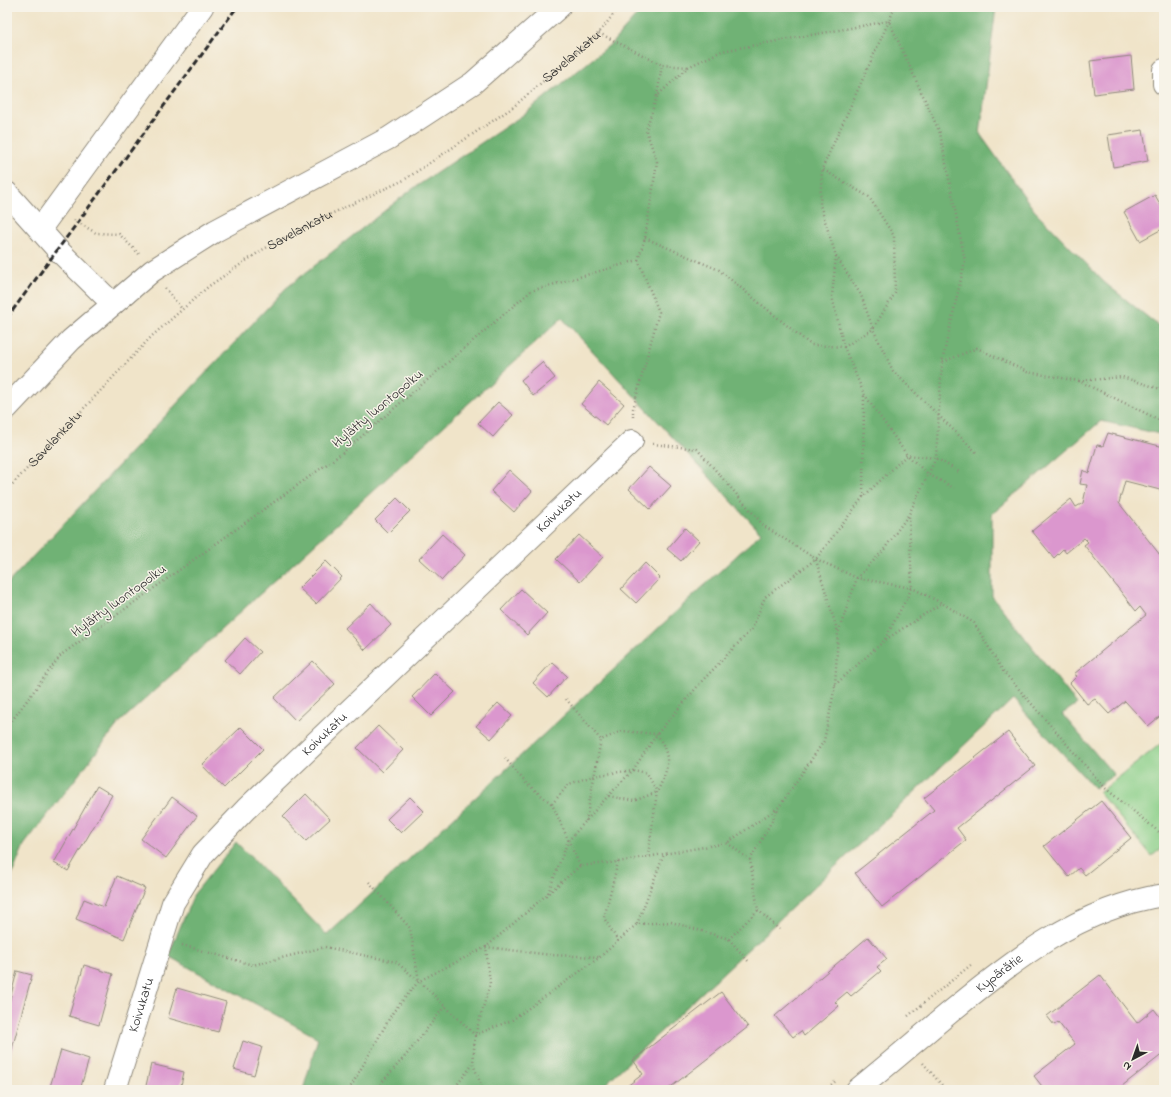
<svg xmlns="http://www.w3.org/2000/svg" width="1171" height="1097" font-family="'Indie Flower',sans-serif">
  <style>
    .green { fill: #8acf88; stroke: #5a7d5a }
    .forest { fill: #6fb274; stroke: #4d6e50 }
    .building { fill: #db97ce }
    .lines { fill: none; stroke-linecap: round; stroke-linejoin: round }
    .minor-casing { stroke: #8e887a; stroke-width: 24 }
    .major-casing { stroke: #8e887a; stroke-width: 24 }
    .path { stroke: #8e887a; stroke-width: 2.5; stroke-dasharray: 1 3; stroke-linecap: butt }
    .minor { stroke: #fff; stroke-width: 22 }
    .major { stroke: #fff; stroke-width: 22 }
    .rail { stroke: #2b2b2b; stroke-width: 3; stroke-dasharray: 6 3; stroke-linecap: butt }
    .labels { text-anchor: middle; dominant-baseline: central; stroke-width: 3; stroke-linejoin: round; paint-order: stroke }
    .street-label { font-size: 14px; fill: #2b2b2b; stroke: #f7f3e8 }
  </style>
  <rect width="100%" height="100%" fill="#f7f3e8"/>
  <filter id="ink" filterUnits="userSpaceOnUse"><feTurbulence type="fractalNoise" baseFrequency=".025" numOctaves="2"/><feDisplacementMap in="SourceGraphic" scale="8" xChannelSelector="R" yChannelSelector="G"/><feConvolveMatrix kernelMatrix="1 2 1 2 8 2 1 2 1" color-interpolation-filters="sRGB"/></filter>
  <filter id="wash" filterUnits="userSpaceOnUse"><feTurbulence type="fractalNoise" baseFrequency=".012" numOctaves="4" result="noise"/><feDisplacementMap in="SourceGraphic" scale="16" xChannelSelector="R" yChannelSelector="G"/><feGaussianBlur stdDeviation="0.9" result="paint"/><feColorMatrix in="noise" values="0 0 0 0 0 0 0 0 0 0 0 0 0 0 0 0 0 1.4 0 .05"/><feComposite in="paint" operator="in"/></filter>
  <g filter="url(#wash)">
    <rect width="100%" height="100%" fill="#f0e4c9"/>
    <!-- green -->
    <polygon class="green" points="1164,741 1164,846 1152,856 1099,793"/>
    <!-- forest -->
    <polygon class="forest" points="644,7 996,7 980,134 1034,210 1105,283 1164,330 1164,435 1101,421 992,514 992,596 1077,704 1062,714 1114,775 1094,788 1013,699 599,1090 303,1090 318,1038 168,956 194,894 236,842 327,935 761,533 562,318 119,723 24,845 7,887 7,584 285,289 411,190 523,115 611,44"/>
    <g id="blocks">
      <!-- building -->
      <g class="building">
        <polygon points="1131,56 1134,89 1094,94 1090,61"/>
        <polygon points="1143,130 1148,161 1113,167 1108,135"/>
        <polygon points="1155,195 1164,211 1164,228 1140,241 1124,212"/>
        <polygon points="542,362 555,378 533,396 521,380"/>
        <polygon points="599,382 624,404 606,425 581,404"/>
        <polygon points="498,402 513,415 493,437 478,423"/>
        <polygon points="1108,433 1164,447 1164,491 1125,481 1119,503 1164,560 1164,713 1148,726 1125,701 1109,714 1095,699 1087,704 1070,683 1077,676 1074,674 1146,615 1140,607 1136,611 1084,545 1088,542 1084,538 1066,553 1063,549 1054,558 1032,531 1071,499 1076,507 1083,503 1087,485 1080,484 1083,470 1089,473 1097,445 1103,446"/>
        <polygon points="649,467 671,486 650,509 629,489"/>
        <polygon points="509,470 532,491 514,512 491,491"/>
        <polygon points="397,498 410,511 388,533 375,520"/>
        <polygon points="685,528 699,541 681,561 667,549"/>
        <polygon points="442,534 465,555 442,580 419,559"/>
        <polygon points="579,535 603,557 580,582 556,559"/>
        <polygon points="326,561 342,577 316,604 299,588"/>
        <polygon points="645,563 660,578 636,603 621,589"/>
        <polygon points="521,589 547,613 527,635 501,610"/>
        <polygon points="371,603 391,625 365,650 345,628"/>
        <polygon points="245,638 260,652 240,674 225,660"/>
        <polygon points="313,661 335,684 296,721 274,698"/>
        <polygon points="552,662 567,676 548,697 533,683"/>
        <polygon points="435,673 455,692 431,716 412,697"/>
        <polygon points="498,703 512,716 491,739 476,726"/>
        <polygon points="378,726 403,750 382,772 357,748"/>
        <polygon points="241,727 263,749 224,788 202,765"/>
        <polygon points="1008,732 1035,766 957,828 966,840 882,907 855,873 934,810 924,798"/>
        <polygon points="97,786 112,795 68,871 54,863"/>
        <polygon points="306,794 330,819 306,841 283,817"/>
        <polygon points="172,797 197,816 166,858 141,839"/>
        <polygon points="410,797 424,811 401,833 387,819"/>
        <polygon points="1101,801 1131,838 1085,875 1079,868 1069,877 1044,846"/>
        <polygon points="117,876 145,888 124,939 76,919 84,899 104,907"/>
        <polygon points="868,937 887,959 877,967 881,971 851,996 847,992 835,1002 839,1006 804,1036 801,1031 793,1037 775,1016"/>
        <polygon points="84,965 113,974 99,1025 69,1016"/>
        <polygon points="17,971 32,975 9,1060 7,1060 7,1011"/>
        <polygon points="1100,975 1137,1023 1154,1009 1164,1022 1164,1053 1117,1090 1045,1090 1034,1076 1075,1044 1058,1022 1054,1025 1047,1016"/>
        <polygon points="177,988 226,1002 218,1032 168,1018"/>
        <polygon points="721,992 748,1027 667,1090 622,1090 643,1074 633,1060"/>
        <polygon points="243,1041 262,1047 254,1075 234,1069"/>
        <polygon points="61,1050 89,1059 80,1090 49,1090"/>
        <polygon points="151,1064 184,1072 180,1090 145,1090"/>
      </g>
    </g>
  </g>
  <g filter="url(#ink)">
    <use href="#blocks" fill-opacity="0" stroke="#8e887a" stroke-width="1"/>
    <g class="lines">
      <defs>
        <g id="minor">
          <polyline points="1164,70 1164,84"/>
          <polyline points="7,193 58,250 113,304"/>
          <polyline points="40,229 202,7"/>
          <path id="s2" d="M 115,1090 L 173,903 L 203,854 L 246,809 L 632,441"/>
          <path id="s3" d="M 857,1090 C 888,1065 918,1039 948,1014 C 1012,961 1079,908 1164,895"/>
        </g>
        <polyline id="major" points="7,408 71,340 152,271 215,231 389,138 473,83 559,7"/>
      </defs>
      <!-- minor casing -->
      <use href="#minor" class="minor-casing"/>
      <!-- major casing -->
      <use href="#major" class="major-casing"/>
      <!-- path -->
      <g class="path">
        <polyline points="889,21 822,169 820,205 836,256 832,296 844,347 864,394 907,455 928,474 954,488"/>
        <polyline points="599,33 662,65"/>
        <polyline points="657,96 662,65 688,67"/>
        <polyline points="74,220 96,233 119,234 139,254"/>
        <polyline points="645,238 719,270 811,345 844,347 873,329 895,293 894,236 869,197 822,169"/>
        <polyline points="836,256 861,295 873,329 893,371 976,452"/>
        <polyline points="638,260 645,238 657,162 646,130 657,96 688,67 722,51 889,21"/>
        <polyline points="165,288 182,309"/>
        <polyline points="943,362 977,348 1027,372 1079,381 1164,422"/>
        <polyline points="1079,381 1122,377 1164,390"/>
        <polyline points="653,444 697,449 764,526 816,559 857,578 912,588 942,603 974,623 1003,671 1105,788 1164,836"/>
        <path id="s1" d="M 7,490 L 152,336 L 209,286 L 262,250 L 320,219 L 404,180 L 512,108 L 599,33 L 619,7"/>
        <polyline points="863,497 864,394"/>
        <polyline points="816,560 838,633"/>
        <polyline points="885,639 912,588 909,515"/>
        <polyline points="835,685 885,640 942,603"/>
        <polyline points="566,699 601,740"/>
        <polyline points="7,727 61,655 341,454 531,291 638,260 659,312 633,409 633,419"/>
        <polyline points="505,758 526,783 552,804"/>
        <path d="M 586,821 L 601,740 L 622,731 L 657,734 C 672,758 669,768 657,792 L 634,801 L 608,796"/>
        <polyline points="727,843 750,860"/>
        <polyline points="618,862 604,918 618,941"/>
        <polyline points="580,866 552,804 569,784 593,776 633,770 647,773 657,792 648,856"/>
        <polyline points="369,882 410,928 419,981"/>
        <polyline points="548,893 568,841 608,796 633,770 657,734 703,680 752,629 765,597 816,559 863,497 907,455 936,458 959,472"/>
        <polyline points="758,910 779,929"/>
        <polyline points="637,924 664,854"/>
        <polyline points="729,939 749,962"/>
        <polyline points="182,945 253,965 325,947 396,962 419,981 475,1035 512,1020 600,957 637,924 671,922 729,939 758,910 750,860 779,808"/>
        <polyline points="908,1016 972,964"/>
        <polyline points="923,1063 946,1090"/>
        <polyline points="473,1064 483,1090"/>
        <polyline points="349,1090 393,1012 419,981 486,947 580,866 618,862 727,843 779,807 824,741 835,686 838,633 857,578 883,551 909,514 936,458 942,362 965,261 940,133 889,21 895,7"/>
        <polyline points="375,1090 408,1053 445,1006"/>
        <polyline points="453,1090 473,1064 475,1035 490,984 486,947 551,955 600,957"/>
        <polyline points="825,1090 837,1080"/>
      </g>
      <!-- minor -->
      <use href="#minor" class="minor"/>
      <!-- major -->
      <use href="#major" class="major"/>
      <!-- rail -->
      <polyline class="rail" points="7,318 237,7"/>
    </g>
  </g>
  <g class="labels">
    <!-- street labels -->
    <g class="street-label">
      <text stroke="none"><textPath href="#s1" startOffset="718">Savelankatu</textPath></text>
      <text stroke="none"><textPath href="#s1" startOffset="394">Savelankatu</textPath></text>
      <text transform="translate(378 409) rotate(-40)">Hylätty luontopolku</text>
      <text stroke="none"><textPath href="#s1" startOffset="70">Savelankatu</textPath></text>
      <text stroke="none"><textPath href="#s2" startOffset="748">Koivukatu</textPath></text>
      <text transform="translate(119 601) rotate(-36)">Hylätty luontopolku</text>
      <text stroke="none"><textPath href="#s2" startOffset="424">Koivukatu</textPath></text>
      <text stroke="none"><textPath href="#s3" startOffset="184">Kypärätie</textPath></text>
      <text stroke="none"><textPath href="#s2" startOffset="89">Koivukatu</textPath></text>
    </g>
  </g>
  <!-- margin -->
  <rect width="1171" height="1097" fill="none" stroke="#f7f3e8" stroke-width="24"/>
  <!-- north arrow -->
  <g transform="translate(1133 1059) rotate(221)" stroke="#f7f3e8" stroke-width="3" paint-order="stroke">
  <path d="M0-3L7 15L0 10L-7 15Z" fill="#2b2b2b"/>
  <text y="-6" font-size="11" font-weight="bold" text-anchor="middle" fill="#2b2b2b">N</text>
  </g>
</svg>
